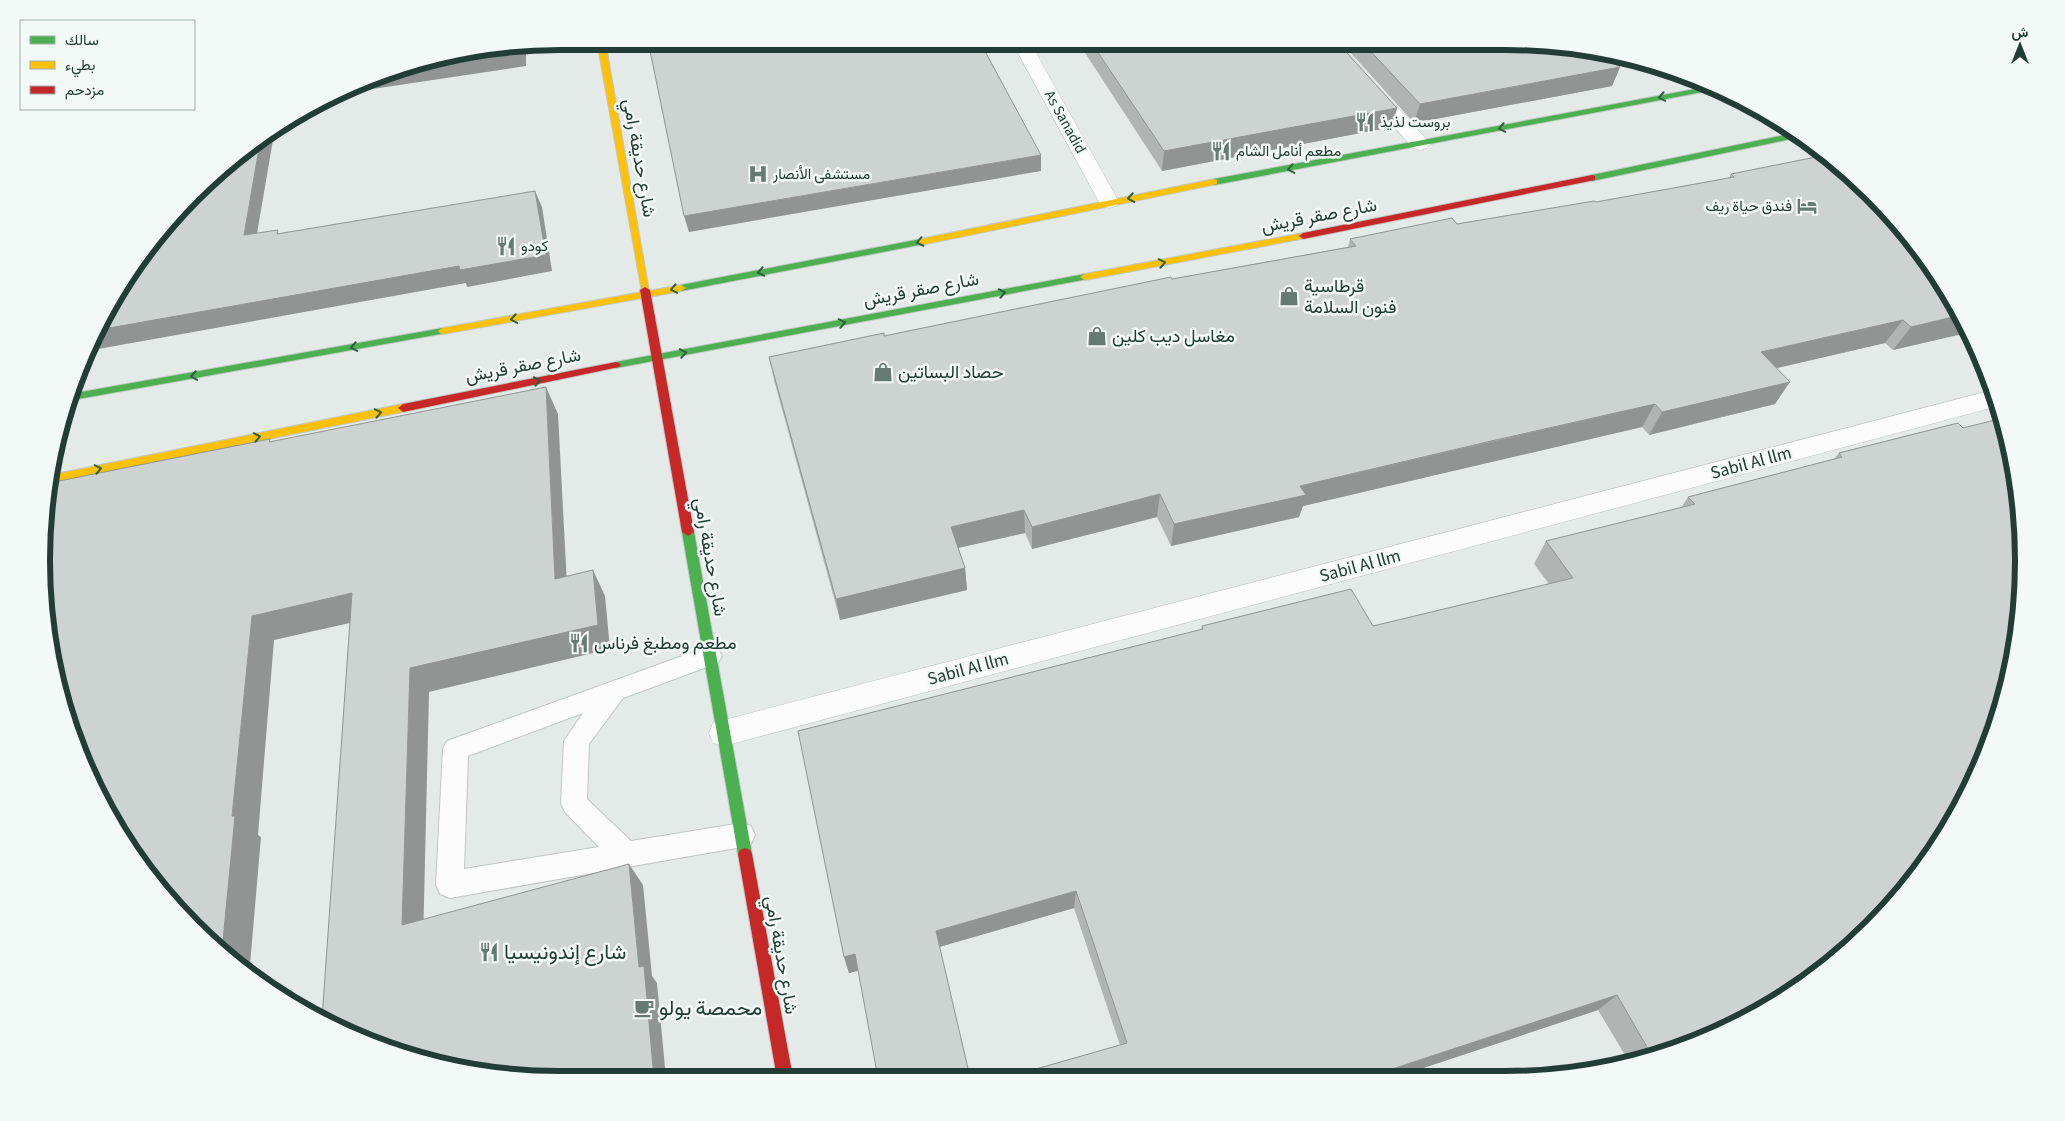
<svg xmlns="http://www.w3.org/2000/svg" width="2065" height="1121" font-family="'Source Sans 3',Vazirmatn,sans-serif">
  <style>
    .lines { fill: none; stroke-linecap: round; stroke-linejoin: round }
    .lane-casing { stroke: #c1c7c4; stroke-width: 2 }
    .street-casing { stroke: #c1c7c4; stroke-width: 1 }
    .fast-casing { stroke: #c0c7c4; stroke-width: 2 }
    .slow-casing { stroke: #c0c7c4; stroke-width: 2 }
    .jam-casing { stroke: #c0c7c4; stroke-width: 2 }
    .lane { fill: #fbfcfb; fill-rule: evenodd }
    .street { fill: #fbfcfb; fill-rule: evenodd }
    .fast { fill: #4caf50; fill-rule: evenodd }
    .slow { fill: #ffc107; fill-rule: evenodd }
    .jam { fill: #c62828; fill-rule: evenodd }
    .wall { fill: #b0b5b3 }
    .shaded-wall { fill: #909492 }
    .building { fill: #cdd3d0; stroke: #909492 }
    .oneway { stroke: #2f5f3e }
    .labels { text-anchor: middle; dominant-baseline: central; stroke-width: 5; stroke-linejoin: round; paint-order: stroke }
    .far-street-label { font-size: 15px; fill: #223d36; stroke: #f3f9f6 }
    .far-poi-label { font-size: 15px; fill: #223d36; stroke: #f3f9f6; text-anchor: start }
    .street-label { font-size: 18px; fill: #223d36; stroke: #f3f9f6 }
    .poi-label { font-size: 18px; fill: #223d36; stroke: #f3f9f6; text-anchor: start }
    .near-poi-label { font-size: 21px; fill: #223d36; stroke: #f3f9f6; text-anchor: start }
    .rim { fill: none; stroke: #223d36; stroke-width: 6 }
  </style>
  <rect width="100%" height="100%" fill="#e4eae7"/>
  <g class="lines">
    <defs>
      <path id="lane" d="M 710,646 L 718,649 L 722,656 L 718,663 L 623,698 L 589,744 L 587,799 L 631,841 L 742,823 L 751,826 L 755,835 L 751,844 L 742,847 L 450,898 L 440,894 L 436,885 L 443,749 L 447,741 ZM 583,713 L 564,741 L 561,804 L 565,812 L 599,847 L 464,869 L 468,756 Z"/>
      <g id="street">
        <polygon points="1012,42 1030,42 1119,202 1116,206 1109,208 1102,206 1099,202"/>
        <polygon points="1319,42 1338,42 1427,140 1430,144 1427,148 1420,150 1413,148"/>
        <polygon points="1993,390 1998,406 724,746 713,743 709,733 713,723 724,720"/>
      </g>
      <g id="fast">
        <polygon points="1706,87 1713,90 1214,185 1210,182 1214,179"/>
        <polygon points="1795,133 1800,137 1592,181 1588,178 1592,175"/>
        <polygon points="921,239 925,242 924,244 681,291 676,288 681,285"/>
        <polygon points="1085,274 1090,277 1088,279 616,368 611,365 616,362"/>
        <polygon points="443,328 448,331 446,333 67,401 70,394"/>
        <polygon points="688,528 694,532 752,854 750,858 745,860 740,858 738,854 682,532"/>
      </g>
      <g id="slow">
        <polygon points="597,41 605,41 649,291 681,285 686,288 681,291 443,334 440,333 438,331 443,328 642,292"/>
        <polygon points="1214,179 1217,180 1217,184 921,245 917,242 921,239"/>
        <polygon points="1303,233 1306,234 1306,238 1085,280 1080,277 1085,274"/>
        <polygon points="403,404 408,408 407,411 50,483 51,475"/>
      </g>
      <g id="jam">
        <polygon points="1592,175 1595,176 1595,180 1303,239 1299,236 1303,233"/>
        <polygon points="645,287 650,290 694,532 688,536 682,532 640,290"/>
        <polygon points="616,362 619,363 621,365 619,367 403,412 398,408 403,404"/>
        <polygon points="745,848 750,850 752,854 793,1078 777,1078 738,854 740,850"/>
      </g>
    </defs>
    <!-- lane casing -->
    <use href="#lane" class="lane-casing"/>
    <!-- street casing -->
    <use href="#street" class="street-casing"/>
    <!-- fast casing -->
    <use href="#fast" class="fast-casing"/>
    <!-- slow casing -->
    <use href="#slow" class="slow-casing"/>
    <!-- jam casing -->
    <use href="#jam" class="jam-casing"/>
    <!-- lane -->
    <use href="#lane" class="lane"/>
    <!-- street -->
    <use href="#street" class="street"/>
    <!-- fast -->
    <use href="#fast" class="fast"/>
    <!-- slow -->
    <use href="#slow" class="slow"/>
    <!-- jam -->
    <use href="#jam" class="jam"/>
  </g>
  <!-- wall -->
  <g class="wall">
    <polygon points="1078,42 1337,42 1397,108 1392,127 1162,171"/>
    <polygon points="1341,42 1538,42 1637,59 1614,62 1620,67 1612,86 1414,123"/>
    <polygon points="1731,174 1970,331 1893,350 1885,343 1777,368 1775,404 1649,435 1642,427 1477,465 1303,506 1299,517 1171,546 1157,517 1032,549 1025,533 958,548 965,568 967,590 840,620 774,380 769,357 884,336 1172,279 1348,247 1350,239 1457,224 1596,202 1729,178"/>
    <polygon points="1958,423 1703,1040 1628,1060 1598,1010 1399,1076 1007,1077 1120,1045 1074,908 849,973 844,957 1201,629 1202,626 1373,626 1549,584 1534,564 1546,541 1681,508 1688,497 1834,459 1839,453"/>
  </g>
  <!-- shaded-wall -->
  <g class="shaded-wall">
    <polygon points="520,45 526,45 526,66 339,94 393,69"/>
    <polygon points="1595,52 1637,59 1589,66"/>
    <polygon points="1620,67 1612,86 1414,123 1420,104"/>
    <polygon points="1397,108 1392,127 1162,171 1164,151"/>
    <polygon points="275,128 254,251 244,235 261,137"/>
    <polygon points="1041,155 1041,171 689,232 684,216"/>
    <polygon points="535,191 542,207 552,271 467,287 466,283 87,351 98,330"/>
    <polygon points="1961,315 1971,332 1893,350 1911,327"/>
    <polygon points="1903,320 1885,343 1746,375 1761,352"/>
    <polygon points="1790,382 1775,404 1649,435 1662,412"/>
    <polygon points="546,387 558,414 568,604 555,579"/>
    <polygon points="1655,404 1642,427 1303,506 1299,517 1171,546 1174,524 1300,486"/>
    <polygon points="1160,494 1157,517 1032,549 1032,527"/>
    <polygon points="1024,510 1025,533 953,549 951,527"/>
    <polygon points="965,568 967,590 840,620 836,599"/>
    <polygon points="593,570 605,596 610,649 429,692 423,944 402,925 410,668"/>
    <polygon points="352,593 372,618 274,640 258,835 261,837 249,976 244,972 222,951 232,816 252,616"/>
    <polygon points="629,864 643,885 652,976 657,983 666,1078 654,1078 639,967"/>
    <polygon points="1076,891 1074,908 939,947 936,931"/>
    <polygon points="855,954 861,970 849,973 844,957"/>
    <polygon points="1617,995 1598,1010 1399,1076 1371,1076"/>
  </g>
  <!-- building -->
  <g class="building">
    <polygon points="648,41 980,42 1041,155 684,216"/>
    <polygon points="1091,42 1337,42 1397,108 1164,151"/>
    <polygon points="1362,42 1538,42 1604,53 1620,67 1420,104"/>
    <polygon points="520,45 521,50 395,68 459,51"/>
    <polygon points="261,137 244,235 278,230 277,234 535,191 546,255 460,270 459,266 98,330 129,272 170,218 244,149"/>
    <polygon points="1826,155 1847,170 1916,244 1961,315 1911,327 1903,320 1761,352 1790,382 1662,412 1655,404 1487,442 1300,486 1306,495 1174,524 1160,494 1032,527 1024,510 951,527 965,568 836,599 769,357 884,333 884,336 1171,277 1172,279 1356,246 1350,239 1452,218 1457,224 1594,201 1596,202 1734,177 1731,174"/>
    <polygon points="546,387 555,579 593,570 598,625 410,668 402,925 629,864 639,967 644,966 654,1078 527,1079 426,1062 322,1019 352,593 252,616 232,816 235,816 222,951 170,903 129,849 81,759 59,695 42,595 42,544 59,481 270,439 269,442"/>
    <polygon points="2003,418 2006,426 2023,526 2019,628 1996,727 1954,820 1895,903 1793,992 1703,1040 1651,1054 1617,995 1371,1076 1008,1077 1127,1043 1076,891 936,931 970,1077 878,1078 855,954 844,957 798,731 1203,629 1202,626 1351,589 1373,626 1573,578 1546,541 1695,504 1688,497 1842,457 1839,453 1958,423 1963,428"/>
  </g>
  <!-- one-way arrows -->
  <defs><path id="oneway-chevron" d="M-2-3.5L2.5 0L-2 3.5" fill="none" stroke-width="1.6" stroke-linecap="round" stroke-linejoin="round" transform="scale(1.25)"/></defs>
  <g class="oneway">
    <use href="#oneway-chevron" transform="translate(1662 97) rotate(169)"/>
    <use href="#oneway-chevron" transform="translate(1502 128) rotate(169)"/>
    <use href="#oneway-chevron" transform="translate(1291 169) rotate(169)"/>
    <use href="#oneway-chevron" transform="translate(1131 198) rotate(170)"/>
    <use href="#oneway-chevron" transform="translate(920 242) rotate(168)"/>
    <use href="#oneway-chevron" transform="translate(1162 263) rotate(-11)"/>
    <use href="#oneway-chevron" transform="translate(761 272) rotate(169)"/>
    <use href="#oneway-chevron" transform="translate(674 289) rotate(169)"/>
    <use href="#oneway-chevron" transform="translate(1002 293) rotate(-11)"/>
    <use href="#oneway-chevron" transform="translate(514 319) rotate(170)"/>
    <use href="#oneway-chevron" transform="translate(842 323) rotate(-11)"/>
    <use href="#oneway-chevron" transform="translate(354 347) rotate(170)"/>
    <use href="#oneway-chevron" transform="translate(683 353) rotate(-10)"/>
    <use href="#oneway-chevron" transform="translate(194 376) rotate(170)"/>
    <use href="#oneway-chevron" transform="translate(537 381) rotate(-11)"/>
    <use href="#oneway-chevron" transform="translate(378 413) rotate(-11)"/>
    <use href="#oneway-chevron" transform="translate(257 437) rotate(-11)"/>
    <use href="#oneway-chevron" transform="translate(98 469) rotate(-11)"/>
  </g>
  <!-- icons -->
  <defs>
    <symbol id="restaurant-bare" viewBox="-9 -9 18 18"><path d="M-5-6h1v4h1v-4h1v4h1v-4h1v5L-1.5 .5V6h-2V.5L-5-1ZM5-6V6H3V1.5H1.5Q1.5-4 5-6Z" fill="#667a74" stroke="#f3f9f6" stroke-width="2.5" paint-order="stroke"/></symbol>
    <symbol id="hospital-bare" viewBox="-9 -9 18 18"><path d="M-5-5h3v3.5h4V-5h3V5h-3V1.5h-4V5h-3Z" fill="#667a74" stroke="#f3f9f6" stroke-width="2.5" paint-order="stroke"/></symbol>
    <symbol id="hotel-bare" viewBox="-9 -9 18 18"><path d="M-6-4.5h1.5V1H6V5H4.5V3h-9V5H-6ZM-4 0a1.8 1.8 0 1 1 3.6 0ZM.5 0V-2.5h3Q6-2.5 6 0Z" fill="#667a74" stroke="#f3f9f6" stroke-width="2.5" paint-order="stroke"/></symbol>
    <symbol id="shop-bare" viewBox="-9 -9 18 18"><path d="M-5-2.5h2.3a2.7 3.5 0 0 1 5.4 0H5L5.5 6h-11ZM-1.5-2.5h3a1.5 2.3 0 0 0-3 0Z" fill="#667a74" stroke="#f3f9f6" stroke-width="2.5" paint-order="stroke"/></symbol>
    <symbol id="cafe-bare" viewBox="-9 -9 18 18"><path d="M-5.5-4.5H6V0H3Q3 3.5 0 3.5H-2.5Q-5.5 3.5-5.5 0ZM3-3.2v2h1.7v-2ZM-6 4.5H4V6H-6Z" fill="#667a74" stroke="#f3f9f6" stroke-width="2.5" paint-order="stroke"/></symbol>
  </defs>
  <g fill-rule="evenodd">
    <use href="#restaurant-bare" x="1351" y="108" width="28" height="28"/>
    <use href="#restaurant-bare" x="1207" y="137" width="28" height="28"/>
    <use href="#hospital-bare" x="744" y="160" width="28" height="28"/>
    <use href="#hotel-bare" x="1793" y="192" width="28" height="28"/>
    <use href="#restaurant-bare" x="492" y="232" width="28" height="28"/>
    <use href="#shop-bare" x="1275" y="282" width="28" height="28"/>
    <use href="#shop-bare" x="1083" y="322" width="28" height="28"/>
    <use href="#shop-bare" x="869" y="358" width="28" height="28"/>
    <use href="#restaurant-bare" x="565" y="629" width="28" height="28"/>
    <use href="#restaurant-bare" x="475" y="938" width="28" height="28"/>
    <use href="#cafe-bare" x="630" y="994" width="28" height="28"/>
  </g>
  <g class="labels">
    <!-- far-street labels -->
    <g class="far-street-label">
      <text transform="translate(1065 122) rotate(61)">As Sanadid</text>
    </g>
    <!-- far-poi labels -->
    <g class="far-poi-label">
      <text x="1380" y="122">بروست لذيذ</text>
      <text x="1236" y="151">مطعم أنامل الشام</text>
      <text x="773" y="174">مستشفى الأنصار</text>
      <text x="1792" y="206" text-anchor="end">فندق حياة ريف</text>
      <text x="521" y="246">كودو</text>
    </g>
    <!-- street labels -->
    <g class="street-label">
      <text transform="translate(639 158) rotate(80)">شارع حديقة رامي</text>
      <text transform="translate(1319 216) rotate(-11)">شارع صقر قريش</text>
      <text transform="translate(921 290) rotate(-11)">شارع صقر قريش</text>
      <text transform="translate(523 366) rotate(-11)">شارع صقر قريش</text>
      <text transform="translate(1751 463) rotate(-15)">Sabil Al llm</text>
      <text transform="translate(710 557) rotate(80)">شارع حديقة رامي</text>
      <text transform="translate(1360 566) rotate(-15)">Sabil Al llm</text>
      <text transform="translate(968 669) rotate(-15)">Sabil Al llm</text>
      <text transform="translate(781 955) rotate(80)">شارع حديقة رامي</text>
    </g>
    <!-- poi labels -->
    <g class="poi-label">
      <text x="1304" y="286">قرطاسية<tspan x="1304" dy="21">فنون السلامة</tspan></text>
      <text x="1112" y="336">مغاسل ديب كلين</text>
      <text x="898" y="372">حصاد البساتين</text>
      <text x="594" y="643">مطعم ومطبغ فرناس</text>
    </g>
    <!-- near-poi labels -->
    <g class="near-poi-label">
      <text x="504" y="952">شارع إندونيسيا</text>
      <text x="659" y="1008">محمصة يولو</text>
    </g>
  </g>
  <!-- crop -->
  <path d="M0 0H2065V1121H0ZM560 50H1505A510 510 0 0 1 2015 560V561A510 510 0 0 1 1505 1071H560A510 510 0 0 1 50 561V560A510 510 0 0 1 560 50Z" fill="#f3f9f6" fill-rule="evenodd"/>
  <path class="rim" d="M560 50H1505A510 510 0 0 1 2015 560V561A510 510 0 0 1 1505 1071H560A510 510 0 0 1 50 561V560A510 510 0 0 1 560 50Z"/>
  <!-- legend -->
  <rect x="20" y="20" width="175" height="90" fill="#f3f9f6" stroke="#9faea9"/>
  <rect x="30" y="36" width="25" height="8" fill="#4caf50" stroke="#9faea9"/>
  <text x="65" y="45" font-size="15" fill="#223d36">سالك</text>
  <rect x="30" y="61" width="25" height="8" fill="#ffc107" stroke="#9faea9"/>
  <text x="65" y="70" font-size="15" fill="#223d36">بطيء</text>
  <rect x="30" y="86" width="25" height="8" fill="#c62828" stroke="#9faea9"/>
  <text x="65" y="95" font-size="15" fill="#223d36">مزدحم</text>
  <!-- north arrow -->
  <g transform="translate(2020 45)" stroke="#f3f9f6" stroke-width="4" paint-order="stroke">
  <path d="M0-4L9 19L0 12L-9 19Z" fill="#223d36"/>
  <text y="-8" font-size="14" font-weight="bold" text-anchor="middle" fill="#223d36">ش</text>
  </g>
</svg>
